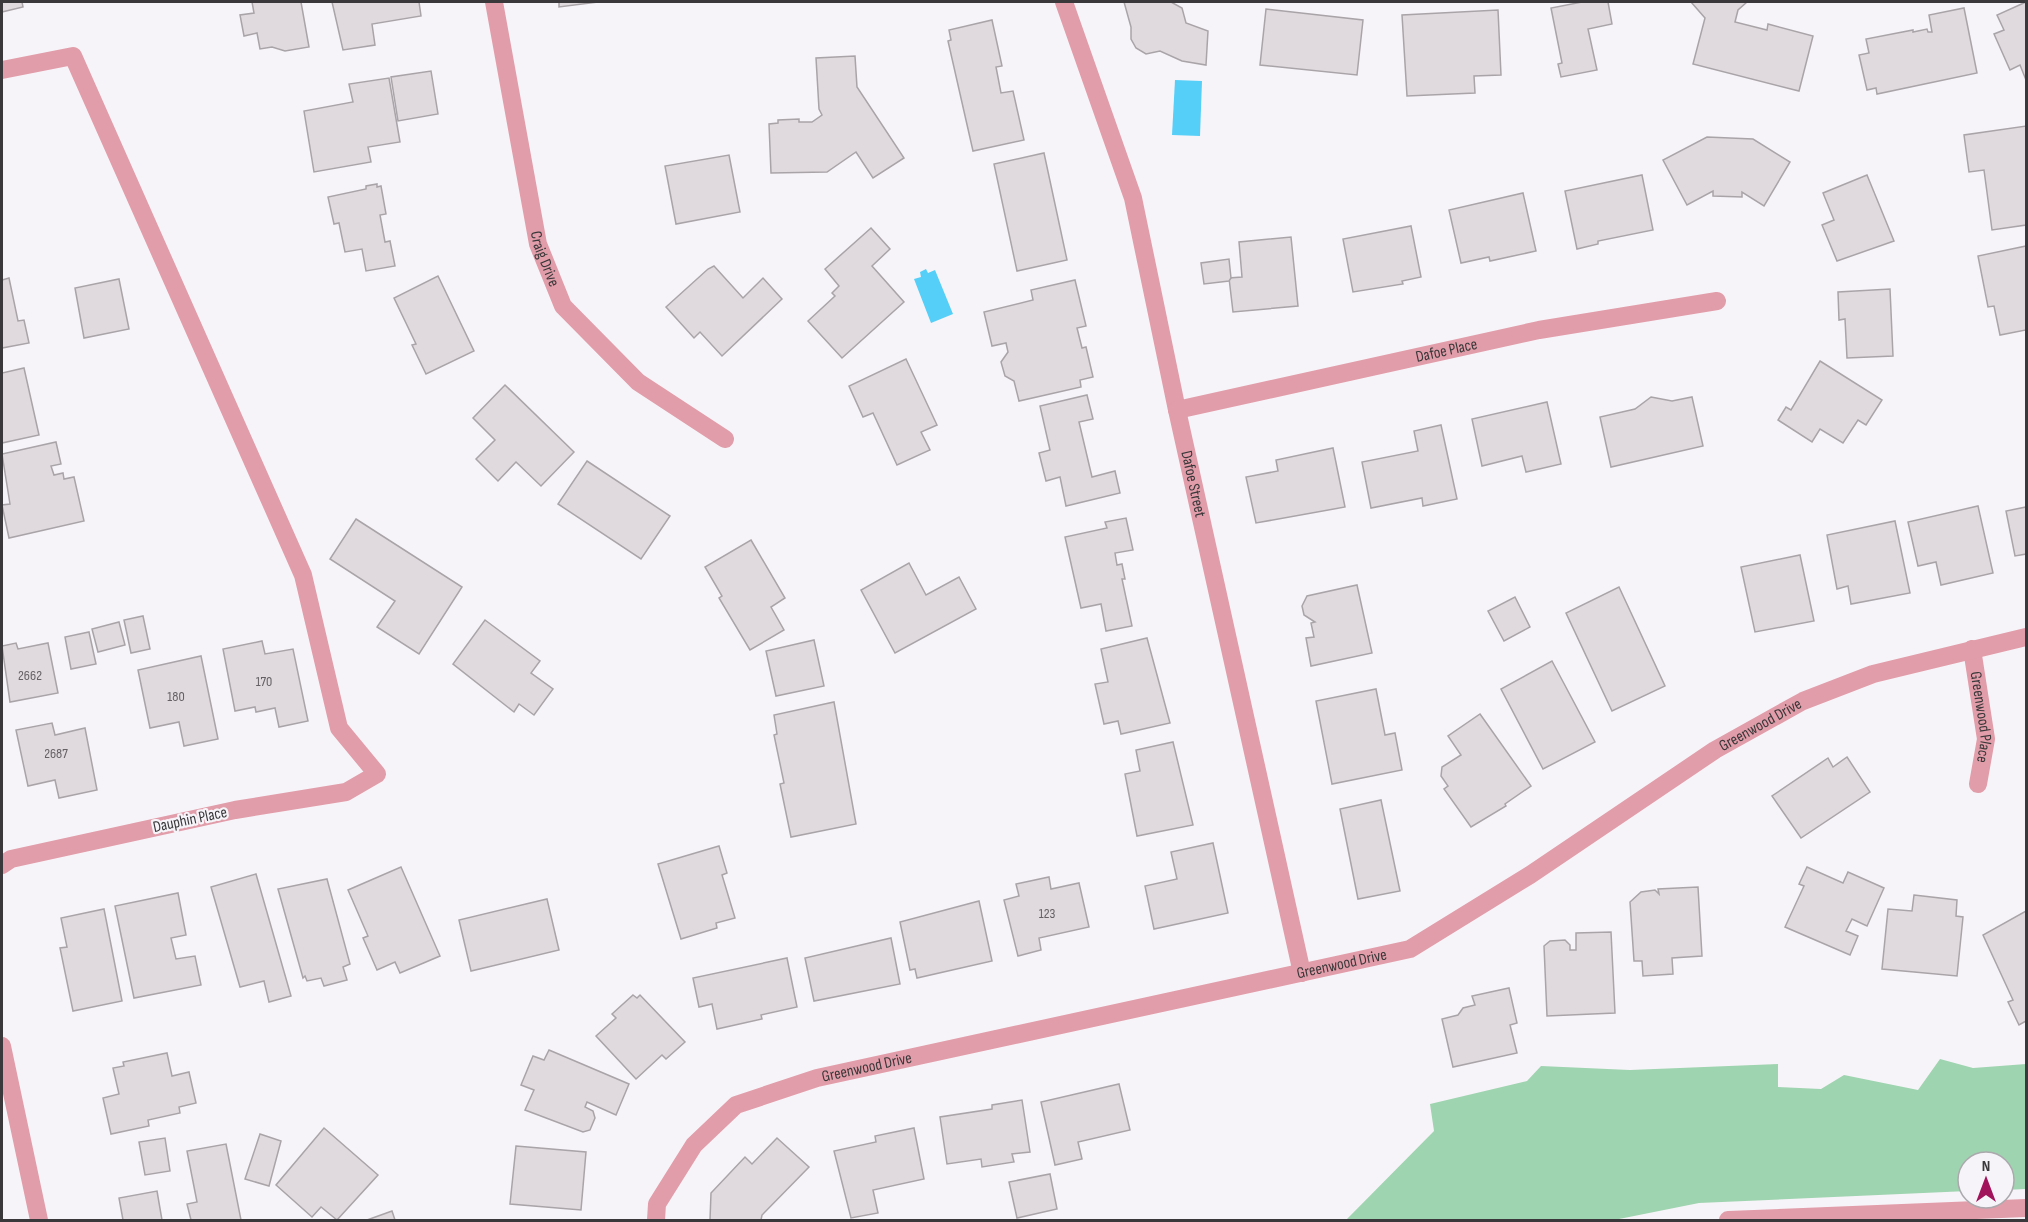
<svg xmlns="http://www.w3.org/2000/svg" width="2028" height="1222" font-family="'Sofia Sans Condensed',sans-serif">
  <style>
    .green { fill: #9fd4b0 }
    .water { fill: #55cff8 }
    .building { fill: #e0dade; stroke: #a9a4a8; stroke-width: 1.5 }
    .lines { fill: none; stroke-linecap: round; stroke-linejoin: round }
    .minor { stroke: #e19da9; stroke-width: 18 }
    .labels { text-anchor: middle; dominant-baseline: central; stroke-width: 4.5; stroke-linejoin: round; paint-order: stroke }
    .number-label { font-size: 14px; fill: #646063 }
    .street-label { font-size: 16px; fill: #3a383a; stroke: #f7f4f9 }
  </style>
  <rect width="100%" height="100%" fill="#f7f4f9"/>
  <!-- green -->
  <polygon class="green" points="1940,1059 1973,1068 2026,1064 2026,1189 2004,1190 2004,1162 1968,1162 1968,1191 1699,1203 1614,1220 1346,1220 1434,1131 1430,1104 1527,1081 1541,1066 1630,1070 1778,1064 1778,1087 1821,1089 1844,1075 1918,1090"/>
  <!-- water -->
  <g class="water">
    <polygon points="1175,80 1202,81 1200,136 1172,135"/>
    <polygon points="926,269 928,273 935,270 953,314 931,323 914,279 921,277 920,272"/>
  </g>
  <!-- building -->
  <g class="building">
    <polygon points="2,2 22,2 23,7 2,12"/>
    <polygon points="252,2 301,2 309,47 285,51 272,47 260,49 257,33 244,36 240,15 254,13"/>
    <polygon points="332,2 419,2 421,16 372,24 375,45 343,50"/>
    <polygon points="559,2 598,2 559,7"/>
    <polygon points="1124,2 1171,2 1182,8 1186,23 1208,31 1206,65 1182,61 1160,51 1146,54 1136,48 1131,39 1131,27"/>
    <polygon points="1582,2 1608,2 1612,24 1588,29 1597,70 1561,77 1558,64 1562,63 1551,8"/>
    <polygon points="1691,2 1747,2 1738,10 1735,22 1767,30 1768,24 1813,36 1799,91 1693,64 1705,18"/>
    <polygon points="2026,2 2026,80 2020,65 2010,70 1994,34 2004,30 1997,15"/>
    <polygon points="1964,8 1977,73 1877,94 1876,88 1867,90 1859,55 1869,53 1866,39 1913,30 1913,32 1927,29 1928,32 1932,32 1929,15"/>
    <polygon points="1266,9 1363,20 1357,75 1260,65"/>
    <polygon points="1498,10 1501,75 1474,76 1475,93 1407,96 1402,15"/>
    <polygon points="992,20 1002,66 996,67 1001,93 1013,91 1024,140 973,151 948,41 951,40 949,30"/>
    <polygon points="855,56 857,87 904,158 873,178 856,152 827,172 771,173 769,124 778,123 778,120 799,119 799,122 812,122 822,115 819,109 816,58"/>
    <polygon points="431,71 438,114 398,121 391,77"/>
    <polygon points="389,78 400,142 368,147 371,162 314,172 304,111 353,102 349,84"/>
    <polygon points="2026,126 2026,225 1992,230 1984,170 1969,172 1964,135"/>
    <polygon points="1707,137 1753,139 1790,162 1764,206 1742,192 1742,197 1713,196 1713,191 1687,205 1663,160"/>
    <polygon points="1044,153 1067,260 1017,271 994,164"/>
    <polygon points="729,155 740,212 676,224 665,166"/>
    <polygon points="1642,175 1653,230 1598,241 1598,244 1577,249 1565,191"/>
    <polygon points="1867,175 1894,241 1837,261 1822,225 1834,220 1823,193"/>
    <polygon points="377,184 377,187 381,186 386,214 380,215 385,242 390,241 395,266 366,271 362,249 345,252 339,223 334,224 328,197 366,189 366,186"/>
    <polygon points="1523,193 1536,251 1490,261 1489,257 1461,263 1449,210"/>
    <polygon points="1411,226 1421,277 1402,281 1403,284 1353,292 1343,239"/>
    <polygon points="871,228 890,249 872,266 904,302 842,358 808,321 835,296 832,293 839,286 825,269"/>
    <polygon points="1291,237 1298,306 1233,312 1229,278 1242,277 1239,242"/>
    <polygon points="2026,246 2026,330 2000,335 1994,306 1988,307 1978,256"/>
    <polygon points="1229,259 1231,278 1229,281 1204,284 1201,263"/>
    <polygon points="714,266 743,298 763,278 782,299 722,356 700,332 694,338 666,307 708,269"/>
    <polygon points="438,276 474,351 426,374 412,345 416,344 394,298"/>
    <polygon points="9,278 18,321 24,320 29,343 2,348 2,280"/>
    <polygon points="119,279 129,329 84,338 75,288"/>
    <polygon points="1075,280 1086,326 1077,328 1082,348 1086,347 1093,377 1080,380 1081,387 1019,401 1014,381 1005,376 1001,362 1008,352 1006,343 992,346 984,312 1033,300 1031,290"/>
    <polygon points="1890,289 1893,356 1847,358 1845,319 1839,320 1838,292"/>
    <polygon points="906,359 937,425 921,432 930,450 897,465 873,413 863,417 849,386"/>
    <polygon points="1820,361 1882,400 1866,425 1858,420 1843,443 1820,429 1812,442 1778,420 1786,407 1791,410"/>
    <polygon points="24,368 39,435 2,443 2,373"/>
    <polygon points="505,385 574,452 541,486 516,462 498,481 476,459 495,440 473,418"/>
    <polygon points="1087,395 1093,419 1079,422 1092,477 1115,471 1120,493 1066,506 1060,477 1046,481 1039,453 1050,450 1040,406"/>
    <polygon points="1651,397 1672,401 1692,397 1703,446 1611,467 1600,417 1635,409"/>
    <polygon points="1547,402 1561,464 1526,472 1522,456 1482,466 1472,419"/>
    <polygon points="1441,425 1457,499 1423,506 1422,498 1371,508 1362,462 1418,451 1414,431"/>
    <polygon points="56,442 61,464 51,466 54,475 63,473 64,479 74,477 84,521 9,538 2,505 10,504 2,454"/>
    <polygon points="1333,448 1345,507 1256,523 1246,477 1278,471 1276,460"/>
    <polygon points="587,461 670,516 641,559 558,504"/>
    <polygon points="1978,506 1993,573 1941,585 1936,562 1918,566 1908,522"/>
    <polygon points="2026,507 2026,554 2015,556 2006,511"/>
    <polygon points="1126,518 1133,550 1115,553 1117,565 1122,564 1125,579 1122,579 1132,626 1106,631 1101,604 1081,608 1065,537 1107,528 1105,522"/>
    <polygon points="356,519 462,587 419,654 377,627 395,601 330,559"/>
    <polygon points="1895,521 1910,593 1851,604 1848,586 1837,589 1827,535"/>
    <polygon points="751,540 785,598 771,607 784,630 750,650 719,598 722,596 705,567"/>
    <polygon points="1800,555 1814,621 1755,632 1741,567"/>
    <polygon points="909,563 926,595 959,577 976,609 895,653 861,590"/>
    <polygon points="1357,585 1372,653 1311,666 1306,638 1314,637 1311,623 1315,622 1304,615 1302,606 1307,596"/>
    <polygon points="1619,587 1665,686 1612,711 1566,613"/>
    <polygon points="1515,597 1530,627 1504,641 1488,611"/>
    <polygon points="143,616 150,649 131,653 124,620"/>
    <polygon points="485,620 540,661 531,673 553,689 534,715 519,704 514,712 453,664"/>
    <polygon points="119,622 125,645 98,652 92,629"/>
    <polygon points="89,632 96,664 71,669 65,637"/>
    <polygon points="1147,638 1170,723 1121,734 1118,721 1104,724 1095,684 1108,682 1101,649"/>
    <polygon points="814,640 824,686 776,696 766,651"/>
    <polygon points="262,641 265,654 293,649 308,721 279,727 275,708 256,712 255,707 235,711 223,649"/>
    <polygon points="16,643 18,649 48,643 58,693 10,702 2,646"/>
    <polygon points="201,656 218,739 184,746 179,722 150,728 138,670"/>
    <polygon points="1552,661 1595,742 1543,769 1501,689"/>
    <polygon points="1376,689 1385,735 1395,733 1402,770 1332,784 1316,701"/>
    <polygon points="834,702 856,824 791,837 780,784 784,783 774,735 777,734 774,715"/>
    <polygon points="1480,714 1531,786 1505,804 1506,806 1471,827 1444,789 1448,786 1441,776 1442,767 1461,755 1448,736"/>
    <polygon points="52,723 55,735 85,728 97,790 59,798 55,780 28,786 16,730"/>
    <polygon points="1173,742 1193,825 1137,836 1125,774 1140,771 1136,750"/>
    <polygon points="1847,757 1870,792 1801,838 1772,796 1828,758 1833,767"/>
    <polygon points="1381,800 1400,891 1358,899 1340,809"/>
    <polygon points="1213,843 1228,913 1154,929 1145,886 1177,879 1171,852"/>
    <polygon points="719,846 727,873 722,875 735,918 716,923 717,928 681,939 658,864"/>
    <polygon points="401,867 440,956 400,973 395,962 377,970 363,938 368,936 348,890"/>
    <polygon points="1807,867 1843,883 1848,872 1884,888 1867,926 1852,919 1846,931 1858,936 1850,955 1785,927 1804,886 1799,884"/>
    <polygon points="256,874 291,996 269,1002 264,981 240,987 211,887"/>
    <polygon points="1049,877 1051,889 1079,883 1089,927 1039,938 1041,950 1018,956 1004,900 1019,896 1016,884"/>
    <polygon points="327,879 350,964 343,967 347,980 324,986 321,978 307,981 305,976 303,978 278,889"/>
    <polygon points="1698,887 1702,956 1672,958 1673,974 1643,976 1642,961 1634,961 1630,902 1641,892 1655,890 1659,894 1658,889"/>
    <polygon points="178,893 186,935 171,938 176,959 195,956 201,985 134,998 115,906"/>
    <polygon points="1914,895 1957,900 1956,916 1963,917 1957,976 1882,969 1888,909 1912,911"/>
    <polygon points="547,899 559,950 471,971 459,920"/>
    <polygon points="979,901 992,961 917,978 915,969 910,970 900,922"/>
    <polygon points="104,909 122,1001 73,1011 60,948 67,947 61,918"/>
    <polygon points="2026,911 2026,1021 2019,1025 2008,1002 2013,1000 1983,935"/>
    <polygon points="1611,932 1615,1013 1547,1016 1544,946 1550,941 1565,940 1570,945 1570,950 1576,950 1576,933"/>
    <polygon points="891,938 900,984 814,1001 805,958"/>
    <polygon points="787,958 797,1007 761,1015 762,1019 717,1029 712,1004 699,1007 693,978"/>
    <polygon points="1509,988 1517,1023 1510,1025 1517,1053 1453,1067 1442,1019 1458,1015 1463,1008 1475,1005 1472,996"/>
    <polygon points="633,995 637,998 640,995 685,1042 666,1059 662,1055 636,1079 596,1036 616,1018 612,1014"/>
    <polygon points="549,1050 629,1084 616,1115 587,1102 585,1107 593,1111 595,1118 590,1130 583,1132 525,1110 534,1090 521,1085 533,1056 544,1060"/>
    <polygon points="167,1053 172,1076 189,1072 196,1103 179,1107 180,1113 148,1120 149,1126 111,1134 103,1098 119,1094 113,1068 124,1066 123,1062"/>
    <polygon points="1119,1084 1130,1130 1078,1142 1082,1159 1055,1165 1041,1102"/>
    <polygon points="1022,1100 1030,1152 1012,1154 1014,1162 982,1167 981,1159 947,1164 940,1117 992,1109 992,1105"/>
    <polygon points="324,1128 378,1175 337,1220 321,1207 312,1217 276,1185"/>
    <polygon points="914,1128 924,1179 873,1190 878,1213 851,1218 834,1151 876,1142 875,1136"/>
    <polygon points="260,1134 281,1141 269,1186 245,1179"/>
    <polygon points="165,1138 170,1171 145,1175 139,1142"/>
    <polygon points="777,1138 809,1167 762,1215 761,1220 710,1220 711,1193 745,1157 752,1164"/>
    <polygon points="226,1144 241,1220 191,1220 187,1204 197,1202 187,1151"/>
    <polygon points="516,1146 586,1152 581,1210 510,1204"/>
    <polygon points="1050,1174 1057,1209 1017,1218 1009,1182"/>
    <polygon points="157,1191 162,1220 123,1220 119,1198"/>
    <polygon points="392,1211 395,1220 367,1220"/>
  </g>
  <g class="lines">
    <!-- minor -->
    <g class="minor">
      <path id="s1" d="M 494,2 L 538,244 L 563,306 L 638,382 L 725,439"/>
      <path id="s2" d="M 1064,2 L 1133,198 L 1177,410 L 1302,973"/>
      <polyline points="2,70 73,56 303,575 339,728 377,774 346,792 235,810 11,859 2,865"/>
      <path id="s3" d="M 1177,410 L 1539,330 L 1717,301"/>
      <path id="s4" d="M 1972,649 L 1986,739 L 1978,784"/>
      <polyline points="2,1046 39,1220"/>
      <path id="s5" d="M 656,1220 L 657,1204 L 694,1145 L 736,1105 L 817,1078 L 1410,949 L 1530,875 L 1715,750 L 1803,701 L 1873,674 L 2026,637"/>
      <polyline points="1728,1220 2026,1208"/>
    </g>
  </g>
  <g class="labels">
    <!-- number labels -->
    <g class="number-label">
      <text x="30" y="675">2662</text>
      <text x="264" y="681">170</text>
      <text x="176" y="696">180</text>
      <text x="56" y="753">2687</text>
      <text x="1047" y="913">123</text>
    </g>
    <!-- street labels -->
    <g class="street-label">
      <text stroke="none"><textPath href="#s1" startOffset="262">Craig Drive</textPath></text>
      <text stroke="none"><textPath href="#s3" startOffset="276">Dafoe Place</textPath></text>
      <text stroke="none"><textPath href="#s2" startOffset="500">Dafoe Street</textPath></text>
      <text stroke="none"><textPath href="#s4" startOffset="69">Greenwood Place</textPath></text>
      <text stroke="none"><textPath href="#s5" startOffset="1252">Greenwood Drive</textPath></text>
      <text transform="translate(190 820) rotate(-12)">Dauphin Place</text>
      <text stroke="none"><textPath href="#s5" startOffset="766">Greenwood Drive</textPath></text>
      <text stroke="none"><textPath href="#s5" startOffset="280">Greenwood Drive</textPath></text>
    </g>
  </g>
  <!-- border -->
  <rect width="2028" height="1222" fill="none" stroke="#3a383a" stroke-width="6"/>
  <!-- north arrow -->
  <g transform="translate(1986 1180)"><circle r="28" fill="#f7f4f9" stroke="#aba9ad" stroke-width="1.5"/>
  <path d="M0-4.5L10 22L0 15L-10 22Z" fill="#a1135a"/>
  <text y="-9" font-size="16" font-weight="bold" text-anchor="middle" fill="#3a383a">N</text>
  </g>
</svg>
